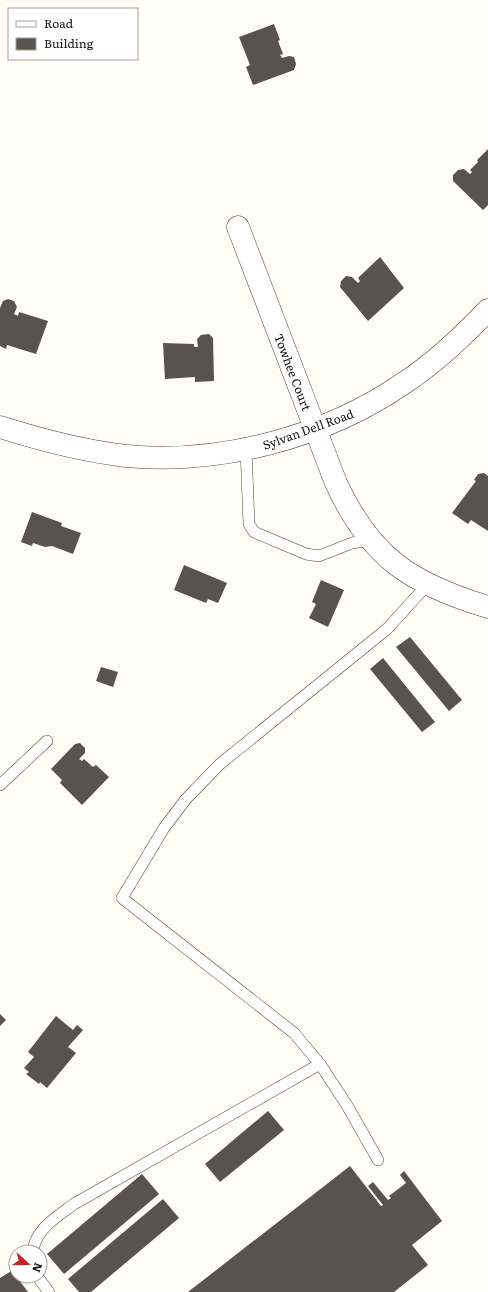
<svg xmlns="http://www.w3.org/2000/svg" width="488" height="1292" font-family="Literata,serif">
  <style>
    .building { fill: #5a524d }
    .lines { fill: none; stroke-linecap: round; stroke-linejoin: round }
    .lane-casing { stroke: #444; stroke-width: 12 }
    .street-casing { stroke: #444; stroke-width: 23 }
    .lane { stroke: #fff; stroke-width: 11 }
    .street { stroke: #fff; stroke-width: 22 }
    .labels { text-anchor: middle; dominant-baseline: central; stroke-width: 4; stroke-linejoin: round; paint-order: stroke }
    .street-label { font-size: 12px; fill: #111; stroke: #fff }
  </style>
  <rect width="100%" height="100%" fill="#fffdf5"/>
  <!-- building -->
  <g class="building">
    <polygon points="274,24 280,40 278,41 283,54 280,55 282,58 289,56 294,57 296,64 294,70 253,85 246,67 250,65 239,37"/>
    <polygon points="488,149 488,205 483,210 453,181 453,175 458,170 464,169 470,174 472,172 470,170 478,162 477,160"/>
    <polygon points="380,257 404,288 368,321 340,287 341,281 346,276 352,277 358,283 360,281 358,278"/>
    <polygon points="8,299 14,301 17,307 14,314 18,316 19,312 48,321 36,354 7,345 6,349 0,346 0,308 3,301"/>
    <polygon points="209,334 213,338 214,381 195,382 195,377 165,379 163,343 194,344 194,347 198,347 197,339 201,335"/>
    <polygon points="484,473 488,476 488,531 471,520 468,524 452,513 476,481 474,480 478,474"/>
    <polygon points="32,512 62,523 61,526 81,533 73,554 52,546 45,547 33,543 32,546 21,542"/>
    <polygon points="184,565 227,583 218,603 208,599 206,603 174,590"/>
    <polygon points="321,580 344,590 328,627 309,618 316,604 312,602"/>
    <polygon points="410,637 462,700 449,711 396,647"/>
    <polygon points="383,658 435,722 422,732 370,669"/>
    <polygon points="101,667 118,672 113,687 96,681"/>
    <polygon points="80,743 85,748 85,753 79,759 82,761 84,759 93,767 96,765 109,777 82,805 60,783 62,780 51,769 75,744"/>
    <polygon points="0,1014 6,1020 0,1026"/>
    <polygon points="56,1016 73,1030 77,1025 83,1030 68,1047 76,1053 47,1088 40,1082 39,1084 26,1074 29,1072 24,1068 34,1057 28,1052"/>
    <polygon points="268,1111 284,1130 220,1182 205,1164"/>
    <polygon points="350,1166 381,1206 383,1205 368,1186 373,1182 388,1200 391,1198 389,1196 406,1183 400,1175 404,1171 442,1221 412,1245 428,1265 394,1292 188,1292"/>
    <polygon points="142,1174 159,1194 64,1274 47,1254"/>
    <polygon points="163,1199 179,1218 91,1292 79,1292 68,1279"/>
    <polygon points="13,1270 16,1276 28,1292 0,1292 0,1278"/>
  </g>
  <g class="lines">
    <defs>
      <g id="lane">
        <polyline points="246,449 249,524 254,532 306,554 319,556 352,543 370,540"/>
        <polyline points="0,785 47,741"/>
        <polyline points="378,1160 348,1107 320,1064 294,1033 122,898 164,828 186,799 220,764 387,629 427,585"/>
        <path d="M 33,1252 C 34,1230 58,1216 74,1204 L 320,1064"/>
        <polyline points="37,1276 49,1292"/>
      </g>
      <g id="street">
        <path d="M 238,227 L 336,483 C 370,557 411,584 488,607"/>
        <path d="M 0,427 C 41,440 83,451 126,456 C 220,465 326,437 404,383 C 435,363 463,336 488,310"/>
      </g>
    </defs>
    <!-- lane casing -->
    <use href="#lane" class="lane-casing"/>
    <!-- street casing -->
    <use href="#street" class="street-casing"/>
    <!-- lane -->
    <use href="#lane" class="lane"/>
    <!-- street -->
    <use href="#street" class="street"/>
  </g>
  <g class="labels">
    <!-- street labels -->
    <g class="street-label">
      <text transform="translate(293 372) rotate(69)">Towhee Court</text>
      <text transform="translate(308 429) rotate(-20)">Sylvan Dell Road</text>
    </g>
  </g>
  <!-- legend -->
  <rect x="8" y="8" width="130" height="52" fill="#ffffff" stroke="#a0a0a0"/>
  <rect x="16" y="21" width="20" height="6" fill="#ffffff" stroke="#a0a0a0"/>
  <text x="44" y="28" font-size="12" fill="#111111">Road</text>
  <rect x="16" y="38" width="20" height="12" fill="#5a524d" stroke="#a0a0a0"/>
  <text x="44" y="48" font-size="12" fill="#111111">Building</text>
  <!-- north arrow -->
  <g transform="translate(28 1264) rotate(111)"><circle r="19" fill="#ffffff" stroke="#a0a0a0"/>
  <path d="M0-3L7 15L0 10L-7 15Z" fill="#c4262e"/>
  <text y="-6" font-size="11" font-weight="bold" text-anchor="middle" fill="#111111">N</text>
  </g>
</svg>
